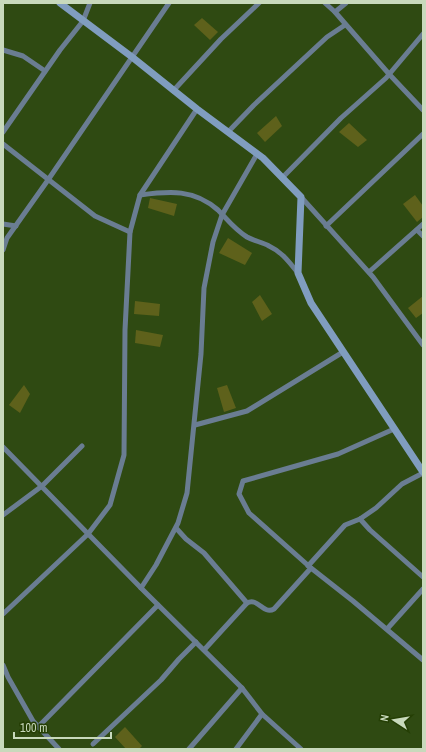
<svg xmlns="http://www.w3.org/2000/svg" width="426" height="752" font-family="'Archivo Narrow',sans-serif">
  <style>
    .building { fill: #5e611b }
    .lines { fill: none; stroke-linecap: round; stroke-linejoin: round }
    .street { stroke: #6a7d92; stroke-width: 5 }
    .secondary { stroke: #809dbf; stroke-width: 7 }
  </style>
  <rect width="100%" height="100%" fill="#2f4a12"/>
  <!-- building -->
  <g class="building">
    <polygon points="202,18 218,32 210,40 194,25"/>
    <polygon points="276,116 282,126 265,142 257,133"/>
    <polygon points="349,123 367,140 358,147 339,132"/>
    <polygon points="415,195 423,206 423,217 417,222 403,204"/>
    <polygon points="150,198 177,204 174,216 148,208"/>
    <polygon points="228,238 252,253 245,265 219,253"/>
    <polygon points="260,295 272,314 262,321 252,302"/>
    <polygon points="423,296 423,313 416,318 408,308"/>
    <polygon points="135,301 160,304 159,316 134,314"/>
    <polygon points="136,330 163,335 160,347 135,343"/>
    <polygon points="24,385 30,394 20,413 9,405"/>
    <polygon points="227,385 236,408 224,412 217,388"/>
    <polygon points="125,727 142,746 139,749 126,749 115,737"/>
  </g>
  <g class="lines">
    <!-- street -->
    <g class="street">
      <polyline points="325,3 335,12 346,3"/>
      <polyline points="335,12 389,74 423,110"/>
      <polyline points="3,50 23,56 45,71"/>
      <polyline points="173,91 221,39 259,3"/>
      <polyline points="3,132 60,50 83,21 90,3"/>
      <polyline points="228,132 254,105 327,37 345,25"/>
      <polyline points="3,144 95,216 130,232"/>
      <polyline points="282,178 341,118 386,78 423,34"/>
      <path d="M 140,195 C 170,191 194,189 218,210 C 228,220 234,229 247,237 C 254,241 262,242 269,246 C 282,252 289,262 298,273"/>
      <polyline points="301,197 373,277 423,345"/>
      <polyline points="3,224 16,226"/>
      <polyline points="326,226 423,134"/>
      <polyline points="417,230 423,236"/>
      <polyline points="3,250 7,238 48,180 169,3"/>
      <polyline points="369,272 423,224"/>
      <polyline points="195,425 247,411 343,352"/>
      <polyline points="394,429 338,454 243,481 239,494 249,513 311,568 353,601 423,660"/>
      <polyline points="3,447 145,592 242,688 262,714 301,749"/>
      <polyline points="3,515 42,486 82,446"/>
      <polyline points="360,519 370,530 423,577"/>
      <polyline points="176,528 186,539 204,553 247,603"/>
      <polyline points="308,566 345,525 360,519 376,508 402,484 423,473"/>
      <polyline points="141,588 156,565 178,523 187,493 201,354 204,288 213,242 222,215 257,154"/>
      <polyline points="3,614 88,534 110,505 124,455 125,330 130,232 140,195 197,109"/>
      <polyline points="387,629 423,589"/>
      <path d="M 204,650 L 247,603 C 258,597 263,615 274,609 L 311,568"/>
      <polyline points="3,665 8,677 33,721 59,749"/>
      <polyline points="38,727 158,605"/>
      <polyline points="93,744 161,680 179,659 196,642"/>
      <polyline points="189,749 242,688"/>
      <polyline points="236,749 262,714"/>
    </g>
    <!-- secondary -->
    <polyline class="secondary" points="60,3 132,57 197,109 263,158 301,197 298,273 311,303 423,472"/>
  </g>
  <!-- border -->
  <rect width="426" height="752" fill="none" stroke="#c8d9bc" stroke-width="8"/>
  <!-- north arrow -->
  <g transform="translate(394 720) rotate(282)" stroke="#253f05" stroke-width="3" paint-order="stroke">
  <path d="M0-3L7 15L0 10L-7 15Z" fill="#c8d9bc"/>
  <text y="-6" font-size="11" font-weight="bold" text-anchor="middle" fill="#c8d9bc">N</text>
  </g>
  <!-- scale -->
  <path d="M14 732v6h97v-6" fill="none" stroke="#c8d9bc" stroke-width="2"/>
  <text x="20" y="732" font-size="12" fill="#c8d9bc" stroke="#253f05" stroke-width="3" paint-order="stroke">100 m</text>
</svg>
